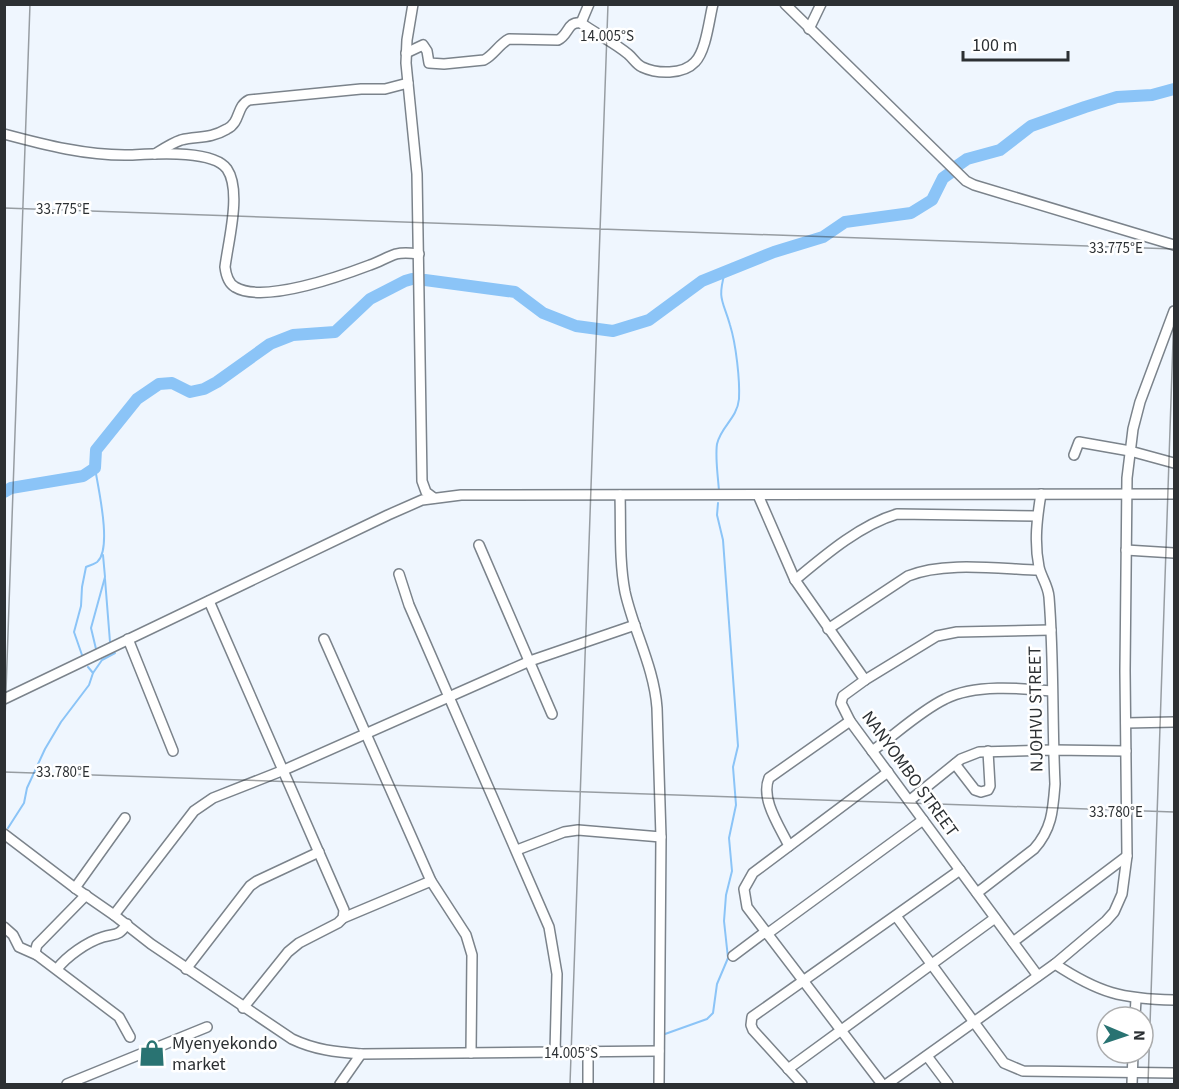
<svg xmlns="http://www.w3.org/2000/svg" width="1179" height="1089" font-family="'Source Sans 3',sans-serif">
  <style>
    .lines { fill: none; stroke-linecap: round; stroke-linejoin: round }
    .stream { stroke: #8bc4f7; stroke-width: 2 }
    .river { stroke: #8bc4f7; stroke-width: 12 }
    .minor-casing { stroke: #7b838b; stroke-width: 12 }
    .minor { stroke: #fff; stroke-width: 9 }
    .ticks { fill: none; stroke: #2c3033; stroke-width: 1.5; stroke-opacity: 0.45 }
    .labels { text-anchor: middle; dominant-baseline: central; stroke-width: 5; stroke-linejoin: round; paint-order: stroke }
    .street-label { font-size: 18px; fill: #2c3033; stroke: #fff }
    .poi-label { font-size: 18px; fill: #2c3033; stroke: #fff; text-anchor: start }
    .ticks-label { font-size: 15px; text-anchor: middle; fill: #2c3033; stroke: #fff; stroke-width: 5; stroke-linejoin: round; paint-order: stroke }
  </style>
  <rect width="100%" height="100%" fill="#eff6fe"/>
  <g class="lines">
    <!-- stream -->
    <g class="stream">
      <path d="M 719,491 C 718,476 715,458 717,444 C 721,426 737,419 739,399 C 740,380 736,344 730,325 C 723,300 717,300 725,272"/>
      <polyline points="105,579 110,642"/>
      <polyline points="96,649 91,628 105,577 103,555"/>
      <path d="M 82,655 L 74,632 L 81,606 L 82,587 L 86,567 C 90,565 96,564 98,561 C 112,547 98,487 95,468"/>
      <polyline points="93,673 102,660 115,653"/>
      <polyline points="8,828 24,803 27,788 45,749 61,722 89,685 93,673 88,667"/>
      <polyline points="665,1034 707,1019 713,1013 717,984 728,958 724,921 726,895 732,871 729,838 736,805 733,767 738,746 723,540 717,515 718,503"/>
    </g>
    <!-- river -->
    <g class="river">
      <polyline points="957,166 967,159 1000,150 1031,126 1085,107 1117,97 1152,95 1174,89"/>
      <polyline points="425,280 515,292 543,313 576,326 613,331 649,320 702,281 774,252 823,237 845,222 911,213 932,200 943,178 950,173"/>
      <polyline points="4,492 11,488 83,476 95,468 96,450 137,399 159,384 172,383 190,392 204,389 217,382 270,344 293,335 335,332 370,299 405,281 412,279"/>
    </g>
    <defs>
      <g id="minor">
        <polyline points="413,4 407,40 406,63 417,174 422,481 426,492 434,498"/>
        <polyline points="785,4 966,181 974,185 1174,245"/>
        <polyline points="581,23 589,4"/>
        <polyline points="809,29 821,4"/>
        <path d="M 406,53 L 423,45 L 427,51 L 429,63 L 444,64 L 484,60 C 494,55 499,44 509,39 L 558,40 C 569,35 567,21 581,23 C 596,34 614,42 628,54 C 633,58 636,64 642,67 C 657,74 683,75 695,62 C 706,51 709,20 713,4"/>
        <path d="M 4,134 C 45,145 88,156 130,155 C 152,154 213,149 227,169 C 242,191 228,242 225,267 C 226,275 228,283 235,287 C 263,304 341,276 370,265 C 379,262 387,257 396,254 C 404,252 411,253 419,254"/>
        <path d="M 155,154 C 163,149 172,143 181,140 C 198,136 210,139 227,129 C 241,122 236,106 249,100 L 361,89 L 385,89 L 408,83"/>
        <polyline points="1074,455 1079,442 1130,451 1174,463"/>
        <path d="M 620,495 C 621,527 619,561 625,592 C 634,632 654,667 657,708 L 661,837 L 659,1084"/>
        <polyline points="758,495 795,580 865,680"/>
        <polyline points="479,545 552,714"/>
        <polyline points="1126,550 1174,553"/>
        <polyline points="399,574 409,605 549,927 557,974 555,1052"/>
        <path d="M 795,580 C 825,555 860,525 897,514 L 1037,516"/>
        <polyline points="209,601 344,910 343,918 338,923 299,943 288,952 243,1008"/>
        <path d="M 828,629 L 908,576 C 944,561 1000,569 1039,570"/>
        <polyline points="128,639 173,751"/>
        <polyline points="324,639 431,881 466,935 472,955 471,1053"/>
        <polyline points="4,699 388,515 422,500 461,495 1174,494"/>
        <polyline points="1126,723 1174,722"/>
        <path d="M 872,751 C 895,735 920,711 945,699 C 974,684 1020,688 1052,691"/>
        <polyline points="955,764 975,790 981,792 988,790 990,786 988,751"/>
        <polyline points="909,801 961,759 979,752 1053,750 1126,751"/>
        <path d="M 4,834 L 75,888 L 114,915 L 151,944 L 292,1039 C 315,1050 336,1052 361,1054 L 659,1051"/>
        <path d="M 789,846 C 780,827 760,799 769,778 L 850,721"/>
        <polyline points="517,850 564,832 578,830 661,837"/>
        <polyline points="75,888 125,818"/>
        <path d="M 977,893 L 1034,849 C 1052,829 1053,810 1055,784 C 1052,722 1054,659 1049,597 C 1048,585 1041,577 1039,567 C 1034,542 1037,518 1041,494"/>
        <polyline points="86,895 37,945 35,952 37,955 119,1017 130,1037"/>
        <polyline points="114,915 194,811 213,798 284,770 530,661 635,625"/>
        <polyline points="896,916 1004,1063 1023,1071 1174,1073"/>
        <polyline points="343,918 431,881"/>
        <polyline points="4,927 13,935 19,947 37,955"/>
        <polyline points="767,934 923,820"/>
        <polyline points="1013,942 1127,856"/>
        <polyline points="733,956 765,932"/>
        <path d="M 1055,964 C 1099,993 1122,999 1174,1000"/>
        <path d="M 57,969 C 67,956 87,942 103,937 C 116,933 118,937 127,924"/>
        <polyline points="186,969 250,886 257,881 319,852"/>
        <polyline points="1038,976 850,721 841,703 843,696 865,680 937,636 957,632 1051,630"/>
        <polyline points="1135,1017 1136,999"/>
        <polyline points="588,1051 588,1084"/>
        <polyline points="927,1056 948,1084"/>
        <polyline points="788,1069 995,918"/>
        <polyline points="67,1084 207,1027"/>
        <polyline points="340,1084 361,1054"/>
        <polyline points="802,1084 753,1030 751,1025 752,1017 960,870"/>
        <polyline points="882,1084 747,907 744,889 753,873 888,772"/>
        <polyline points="887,1084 1055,964 1106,921 1114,912 1122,894 1127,856 1125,671 1127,478 1133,429 1140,402 1174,311"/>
        <polyline points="1132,1084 1133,1053"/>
      </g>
    </defs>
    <!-- minor casing -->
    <use href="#minor" class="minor-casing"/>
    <!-- minor -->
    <use href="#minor" class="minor"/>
  </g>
  <!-- ticks -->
  <path class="ticks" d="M 4,208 L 1174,249M 4,748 L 30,4M 4,772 L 1174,812M 570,1084 L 608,4M 1148,1084 L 1174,311"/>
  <!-- icons -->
  <defs>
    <symbol id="shop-bare" viewBox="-9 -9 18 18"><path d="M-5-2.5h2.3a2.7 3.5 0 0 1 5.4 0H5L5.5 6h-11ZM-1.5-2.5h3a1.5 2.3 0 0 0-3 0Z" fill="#297372" stroke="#fff" stroke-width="2.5" paint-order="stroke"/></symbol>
  </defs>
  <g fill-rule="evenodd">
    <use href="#shop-bare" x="133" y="1034" width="38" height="38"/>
  </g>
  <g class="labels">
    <!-- street labels -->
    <g class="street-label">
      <text transform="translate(1036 709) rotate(-91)">NJOHVU STREET</text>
      <text transform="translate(910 774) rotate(54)">NANYOMBO STREET</text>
    </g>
    <!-- poi labels -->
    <g class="poi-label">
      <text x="172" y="1043">Myenyekondo<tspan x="172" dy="21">market</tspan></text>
    </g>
  </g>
  <g class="ticks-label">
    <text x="607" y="41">14.005°S</text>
    <text x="63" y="214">33.775°E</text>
    <text x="1116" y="253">33.775°E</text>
    <text x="63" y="777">33.780°E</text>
    <text x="1116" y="817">33.780°E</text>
    <text x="571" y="1058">14.005°S</text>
  </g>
  <!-- border -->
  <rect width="1179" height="1089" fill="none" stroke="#2c3033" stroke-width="12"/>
  <!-- north arrow -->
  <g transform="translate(1125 1035) rotate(92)"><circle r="28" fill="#ffffff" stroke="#abacad" stroke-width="1.5"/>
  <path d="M0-4.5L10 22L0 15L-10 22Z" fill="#297372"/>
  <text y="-9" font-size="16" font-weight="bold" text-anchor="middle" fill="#2c3033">N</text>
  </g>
  <!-- scale -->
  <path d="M963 51v9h105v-9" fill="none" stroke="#2c3033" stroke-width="3"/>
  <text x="972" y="51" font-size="18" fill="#2c3033" stroke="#ffffff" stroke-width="4.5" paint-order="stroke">100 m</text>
</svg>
